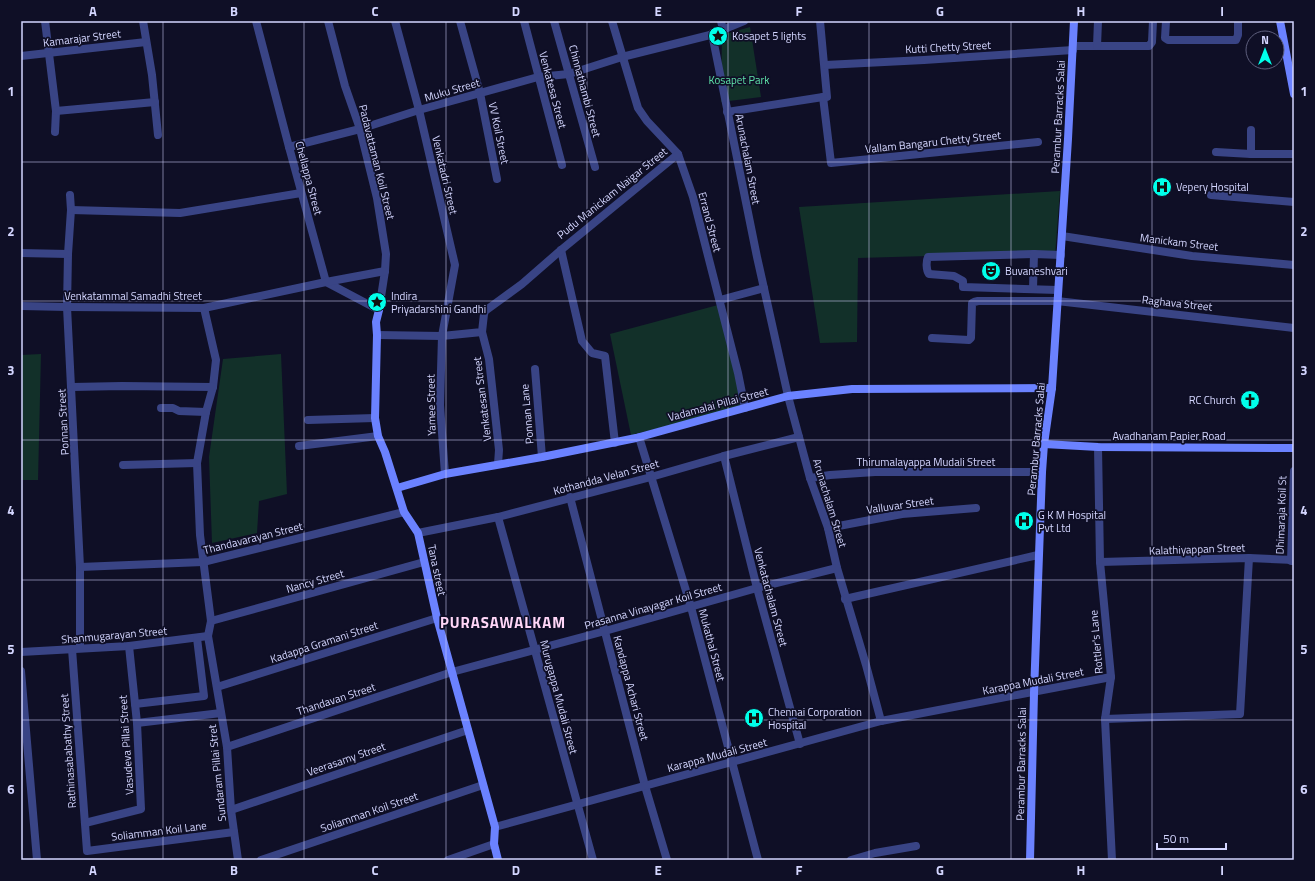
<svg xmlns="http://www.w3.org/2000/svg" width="1315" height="881" font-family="'Titillium Web',sans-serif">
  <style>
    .green { fill: #123029 }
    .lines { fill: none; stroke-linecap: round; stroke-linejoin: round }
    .street { stroke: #394485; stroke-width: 8 }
    .secondary { stroke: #6b82ff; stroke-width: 8 }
    .grid { fill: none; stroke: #d4d6ff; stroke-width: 1; stroke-opacity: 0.55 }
    .labels { text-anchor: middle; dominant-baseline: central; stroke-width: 3.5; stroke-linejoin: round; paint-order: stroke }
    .poi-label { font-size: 11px; fill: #d4d6ff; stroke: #0f0f26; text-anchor: start }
    .street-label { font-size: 11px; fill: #d4d6ff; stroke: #0f0f26 }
    .park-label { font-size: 11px; fill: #5ee1a8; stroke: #0f0f26 }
    .district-label { font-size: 15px; font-weight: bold; letter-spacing: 1px; fill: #ffd6f7; stroke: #0f0f26 }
    .neatline { fill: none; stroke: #d4d6ff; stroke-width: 1.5 }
    .grid-label { font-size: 13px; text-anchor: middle; font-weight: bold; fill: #d4d6ff }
  </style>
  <rect width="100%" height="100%" fill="#0f0f26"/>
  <!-- green -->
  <g class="green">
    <polygon points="750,27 761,97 721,102 722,35"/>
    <polygon points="1060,191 1055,256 928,256 858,258 857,342 820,343 799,207"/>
    <polygon points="718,305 743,407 631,435 610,334"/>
    <polygon points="41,354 38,480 21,480 21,355"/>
    <polygon points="281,354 287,494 259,501 257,533 212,543 209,457 223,359"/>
  </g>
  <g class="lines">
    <!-- street -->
    <g class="street">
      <polyline points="45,21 56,111 55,132"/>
      <polyline points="143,21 152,75 158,135"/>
      <polyline points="256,21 289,147 326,282 379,310 385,271 386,254 377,198 360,129 345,86 328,21"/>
      <polyline points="395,21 419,110 455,265 442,336 440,405 445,474"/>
      <polyline points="460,21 480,93 497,179"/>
      <polyline points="524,21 562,165"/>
      <polyline points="554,21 595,167"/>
      <polyline points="612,21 638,108 647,121 678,154 693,197 738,373 745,408"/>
      <polyline points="721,21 723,30"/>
      <polyline points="820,21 827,97 823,97 831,163 1038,142"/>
      <polyline points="1166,21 1165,38 1168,40 1236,40 1238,35 1238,21"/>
      <polyline points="712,34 757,257 788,396 810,478 828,528 837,568 866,665 881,721"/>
      <polyline points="1073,46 1149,46 1152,42 1153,21"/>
      <polyline points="1097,46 1098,21"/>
      <polyline points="21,56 146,42"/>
      <polyline points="825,65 924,60 1073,50"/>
      <polyline points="56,111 155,102"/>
      <polyline points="727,112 823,97"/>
      <polyline points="1251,130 1251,154"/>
      <polyline points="289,147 360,129 419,110 538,77 569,74 622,57 710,35 744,21"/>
      <polyline points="1216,152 1251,154 1294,154"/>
      <polyline points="70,195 71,210 68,254 67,307 80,567 80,648"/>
      <polyline points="1211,195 1294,202"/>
      <polyline points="71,210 180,213 301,193"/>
      <polyline points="1062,236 1192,256 1294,265"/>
      <polyline points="561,250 582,341 592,353 605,356 615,443"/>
      <polyline points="21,253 68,254"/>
      <path d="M 1034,254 L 928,257 C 926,261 926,270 929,274 L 954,276 L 963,281 L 963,287 L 1058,290"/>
      <polyline points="1033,289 1034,254 1061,255"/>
      <polyline points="720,300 764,288"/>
      <polyline points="21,306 67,307 204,308 326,282 385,271"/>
      <polyline points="204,308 216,360 213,387 206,412 197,463 200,535 211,621 208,636 227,747 231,810 238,860"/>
      <polyline points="482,332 489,359 499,450 498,464"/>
      <polyline points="377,335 442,336 482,332 484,314 485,311 522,284 561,250 678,154"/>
      <polyline points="932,338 969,340 971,338 972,303 974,302 978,301 1057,301 1294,328"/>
      <polyline points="535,369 542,457"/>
      <polyline points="72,387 122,386 213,387"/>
      <polyline points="161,408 173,408 179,411 206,412"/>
      <polyline points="308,420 375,418"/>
      <polyline points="639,437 691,607 758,860"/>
      <polyline points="299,446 378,436"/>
      <polyline points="1098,447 1100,562 1111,677 1105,719 1112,860"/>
      <polyline points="724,456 757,588 800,744"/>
      <polyline points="123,465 197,463"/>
      <polyline points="810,478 830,475 875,472 1042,472"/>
      <polyline points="570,497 645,786 667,860"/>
      <polyline points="498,517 593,860"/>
      <polyline points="828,528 902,514 976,508"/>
      <polyline points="418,533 498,517 651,477 724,456 799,437"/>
      <polyline points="1291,561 1294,471"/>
      <polyline points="1100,562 1249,558 1294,560"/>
      <polyline points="80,567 203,562 404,512"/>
      <polyline points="845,599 1038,555"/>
      <polyline points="211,621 424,562"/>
      <polyline points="72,649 87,851 234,832"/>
      <polyline points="21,652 129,646 208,636"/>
      <polyline points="21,671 37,860"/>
      <polyline points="217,687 437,618"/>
      <polyline points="135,704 204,696 197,638"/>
      <polyline points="1105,719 1240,714 1249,558"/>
      <polyline points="137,723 221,713"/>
      <polyline points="227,747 452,672 605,631 757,588 837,568"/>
      <polyline points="231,810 468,730"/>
      <polyline points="85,823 141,809 137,723 129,646"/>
      <polyline points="495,827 881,721 1111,677"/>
      <polyline points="261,860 483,785"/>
      <polyline points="448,860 494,844"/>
      <polyline points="851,860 875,853 916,846"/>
    </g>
    <!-- secondary -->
    <g class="secondary">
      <polyline points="1280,21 1294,94"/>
      <polyline points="379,310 376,322 377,335 375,418 378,436 385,452 404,512 418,533 437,618 495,827 494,844 498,860"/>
      <polyline points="1044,444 1098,447 1294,448"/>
      <polyline points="397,488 445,474 542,457 636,438 788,396 852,389 1052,388"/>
      <polyline points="1030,860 1034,693 1042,472 1044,444 1052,388 1068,139 1074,21"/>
    </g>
  </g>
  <!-- grid -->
  <path class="grid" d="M 163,21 L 163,860M 304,21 L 304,860M 446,21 L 446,860M 587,21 L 587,860M 728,21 L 728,860M 869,21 L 869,860M 1011,21 L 1011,860M 1152,21 L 1152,860M 21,162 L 1294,162M 21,301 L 1294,301M 21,440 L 1294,440M 21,580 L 1294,580M 21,720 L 1294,720"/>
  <!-- icons -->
  <defs>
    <symbol id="sight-disc" viewBox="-11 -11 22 22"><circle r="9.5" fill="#00ffea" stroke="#0f0f26"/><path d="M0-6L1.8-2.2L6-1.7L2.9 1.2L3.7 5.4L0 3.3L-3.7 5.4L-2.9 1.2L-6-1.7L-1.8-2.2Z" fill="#111"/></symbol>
    <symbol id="hospital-disc" viewBox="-11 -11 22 22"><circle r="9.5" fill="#00ffea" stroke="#0f0f26"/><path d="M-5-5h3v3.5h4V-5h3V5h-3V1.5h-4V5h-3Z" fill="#111"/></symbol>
    <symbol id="theatre-disc" viewBox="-11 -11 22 22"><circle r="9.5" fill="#00ffea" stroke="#0f0f26"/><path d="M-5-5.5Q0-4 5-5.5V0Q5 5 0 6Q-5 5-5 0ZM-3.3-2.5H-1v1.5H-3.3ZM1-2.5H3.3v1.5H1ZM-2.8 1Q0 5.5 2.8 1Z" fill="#111"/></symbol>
    <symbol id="church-disc" viewBox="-11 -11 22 22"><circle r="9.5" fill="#00ffea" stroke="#0f0f26"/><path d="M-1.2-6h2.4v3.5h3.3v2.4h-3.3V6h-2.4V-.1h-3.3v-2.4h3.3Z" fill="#111"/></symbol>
  </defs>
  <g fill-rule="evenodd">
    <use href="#sight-disc" x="707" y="25" width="22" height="22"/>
    <use href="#hospital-disc" x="1151" y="176" width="22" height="22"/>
    <use href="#theatre-disc" x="980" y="260" width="22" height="22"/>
    <use href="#sight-disc" x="366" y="291" width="22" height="22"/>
    <use href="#church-disc" x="1239" y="389" width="22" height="22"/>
    <use href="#hospital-disc" x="1013" y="510" width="22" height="22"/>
    <use href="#hospital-disc" x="743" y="707" width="22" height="22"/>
  </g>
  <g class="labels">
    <!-- poi labels -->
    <g class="poi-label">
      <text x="732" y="36">Kosapet 5 lights</text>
      <text x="1176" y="187">Vepery Hospital</text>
      <text x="1005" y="271">Buvaneshvari</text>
      <text x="391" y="296">Indira<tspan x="391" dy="13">Priyadarshini Gandhi</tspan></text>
      <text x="1236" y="400" text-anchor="end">RC Church</text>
      <text x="1038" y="515">G K M Hospital<tspan x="1038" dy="13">Pvt Ltd</tspan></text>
      <text x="768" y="712">Chennai Corporation<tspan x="768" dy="13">Hospital</tspan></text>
    </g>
    <!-- street labels -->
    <g class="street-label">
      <text transform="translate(82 38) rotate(-7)">Kamarajar Street</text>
      <text transform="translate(948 47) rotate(-3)">Kutti Chetty Street</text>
      <text transform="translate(452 90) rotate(-16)">Muku Street</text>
      <text transform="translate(553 90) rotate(75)">Venkatesa Street</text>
      <text transform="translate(585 91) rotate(75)">Chinnathambi Street</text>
      <text transform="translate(1058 117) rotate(-87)">Perambur Barracks Salai</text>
      <text transform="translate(499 133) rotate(78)">VV Koil Street</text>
      <text transform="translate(933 142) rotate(-6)">Vallam Bangaru Chetty Street</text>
      <text transform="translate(748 159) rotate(79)">Arunachalam Street</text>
      <text transform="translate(377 162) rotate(76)">Padavattaman Koil Street</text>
      <text transform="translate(445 175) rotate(77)">Venkatadri Street</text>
      <text transform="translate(309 178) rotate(75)">Chellappa Street</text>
      <text transform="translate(612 193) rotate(-39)">Pudu Manickam Naigar Street</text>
      <text transform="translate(710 222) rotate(75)">Errand Street</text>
      <text transform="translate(1179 242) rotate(7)">Manickam Street</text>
      <text x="133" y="296">Venkatammal Samadhi Street</text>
      <text transform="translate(1177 303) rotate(6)">Raghava Street</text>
      <text transform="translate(482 399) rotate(-97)">Venkatesan Street</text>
      <text transform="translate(718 404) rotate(-15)">Vadamalai Pillai Street</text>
      <text transform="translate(431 405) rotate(-91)">Yamee Street</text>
      <text transform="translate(527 414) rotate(-95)">Ponnan Lane</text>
      <text transform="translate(63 422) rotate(-93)">Ponnan Street</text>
      <text x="1169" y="436">Avadhanam Papier Road</text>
      <text transform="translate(1036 439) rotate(-85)">Perambur Barracks Salai</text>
      <text x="926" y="462">Thirumalayappa Mudali Street</text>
      <text transform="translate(606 477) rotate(-15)">Kothandda Velan Street</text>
      <text transform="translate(830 503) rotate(73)">Arunachalam Street</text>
      <text transform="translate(900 505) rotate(-8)">Valluvar Street</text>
      <text transform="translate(1281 515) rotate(-88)">Dhimaraja Koil St</text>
      <text transform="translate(253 538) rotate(-14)">Thandavarayan Street</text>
      <text transform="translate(1197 549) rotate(-2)">Kalathiyappan Street</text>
      <text transform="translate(437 570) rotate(78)">Tana street</text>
      <text transform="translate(315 581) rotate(-16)">Nancy Street</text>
      <text transform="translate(771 597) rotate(75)">Venkatachalam Street</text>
      <text transform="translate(653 606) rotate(-16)">Prasanna Vinayagar Koil Street</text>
      <text transform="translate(114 635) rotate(-5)">Shanmugarayan Street</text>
      <text transform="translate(324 642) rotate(-18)">Kadappa Gramani Street</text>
      <text transform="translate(1096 642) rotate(-95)">Rottler's Lane</text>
      <text transform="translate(712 645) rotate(75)">Mukathal Street</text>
      <text transform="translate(1033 681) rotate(-11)">Karappa Mudali Street</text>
      <text transform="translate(631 688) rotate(75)">Kandappa Achari Street</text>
      <text transform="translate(559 697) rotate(75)">Murugappa Mudali Street</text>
      <text transform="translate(336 699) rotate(-18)">Thandavan Street</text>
      <text transform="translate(126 745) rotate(-94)">Vasudeva Pillai Street</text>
      <text transform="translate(68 751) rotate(-94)">Rathinasababathy Street</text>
      <text transform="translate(717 755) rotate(-15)">Karappa Mudali Street</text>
      <text transform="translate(346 759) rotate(-19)">Veerasamy Street</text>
      <text transform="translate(1021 764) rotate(-89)">Perambur Barracks Salai</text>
      <text transform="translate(217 773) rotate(-96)">Sundaram Pillai Stret</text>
      <text transform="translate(369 812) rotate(-19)">Soliamman Koil Street</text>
      <text transform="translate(159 831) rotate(-7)">Soliamman Koil Lane</text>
    </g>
    <!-- park labels -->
    <g class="park-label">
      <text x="739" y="80">Kosapet Park</text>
    </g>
    <!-- district labels -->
    <g class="district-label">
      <text x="503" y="622">PURASAWALKAM</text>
    </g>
  </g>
  <!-- border -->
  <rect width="1315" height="881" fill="none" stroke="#0f0f26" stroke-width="44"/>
  <!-- north arrow -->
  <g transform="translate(1265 50)"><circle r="19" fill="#0f0f26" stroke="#5e5f7d"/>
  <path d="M0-3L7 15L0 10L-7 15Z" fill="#00ffea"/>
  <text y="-6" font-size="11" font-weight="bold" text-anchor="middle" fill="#d4d6ff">N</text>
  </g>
  <!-- scale -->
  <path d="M1157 843v6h69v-6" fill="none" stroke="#d4d6ff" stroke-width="2"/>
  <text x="1163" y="843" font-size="12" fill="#d4d6ff" stroke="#0f0f26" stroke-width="3" paint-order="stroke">50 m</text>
  <rect x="22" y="22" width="1271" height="837" class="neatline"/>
  <g class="grid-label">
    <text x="93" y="16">A</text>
    <text x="234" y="16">B</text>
    <text x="375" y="16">C</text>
    <text x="516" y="16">D</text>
    <text x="658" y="16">E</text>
    <text x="799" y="16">F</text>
    <text x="940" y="16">G</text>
    <text x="1081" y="16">H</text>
    <text x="1222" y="16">I</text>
    <text x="11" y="96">1</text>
    <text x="1304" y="96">1</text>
    <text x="11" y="236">2</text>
    <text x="1304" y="236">2</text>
    <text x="11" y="375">3</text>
    <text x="1304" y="375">3</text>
    <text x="11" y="515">4</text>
    <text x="1304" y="515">4</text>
    <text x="11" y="654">5</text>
    <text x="1304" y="654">5</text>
    <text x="11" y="794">6</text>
    <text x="1304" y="794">6</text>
    <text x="93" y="875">A</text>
    <text x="234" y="875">B</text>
    <text x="375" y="875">C</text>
    <text x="516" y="875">D</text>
    <text x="658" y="875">E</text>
    <text x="799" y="875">F</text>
    <text x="940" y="875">G</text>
    <text x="1081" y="875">H</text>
    <text x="1222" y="875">I</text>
  </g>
</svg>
